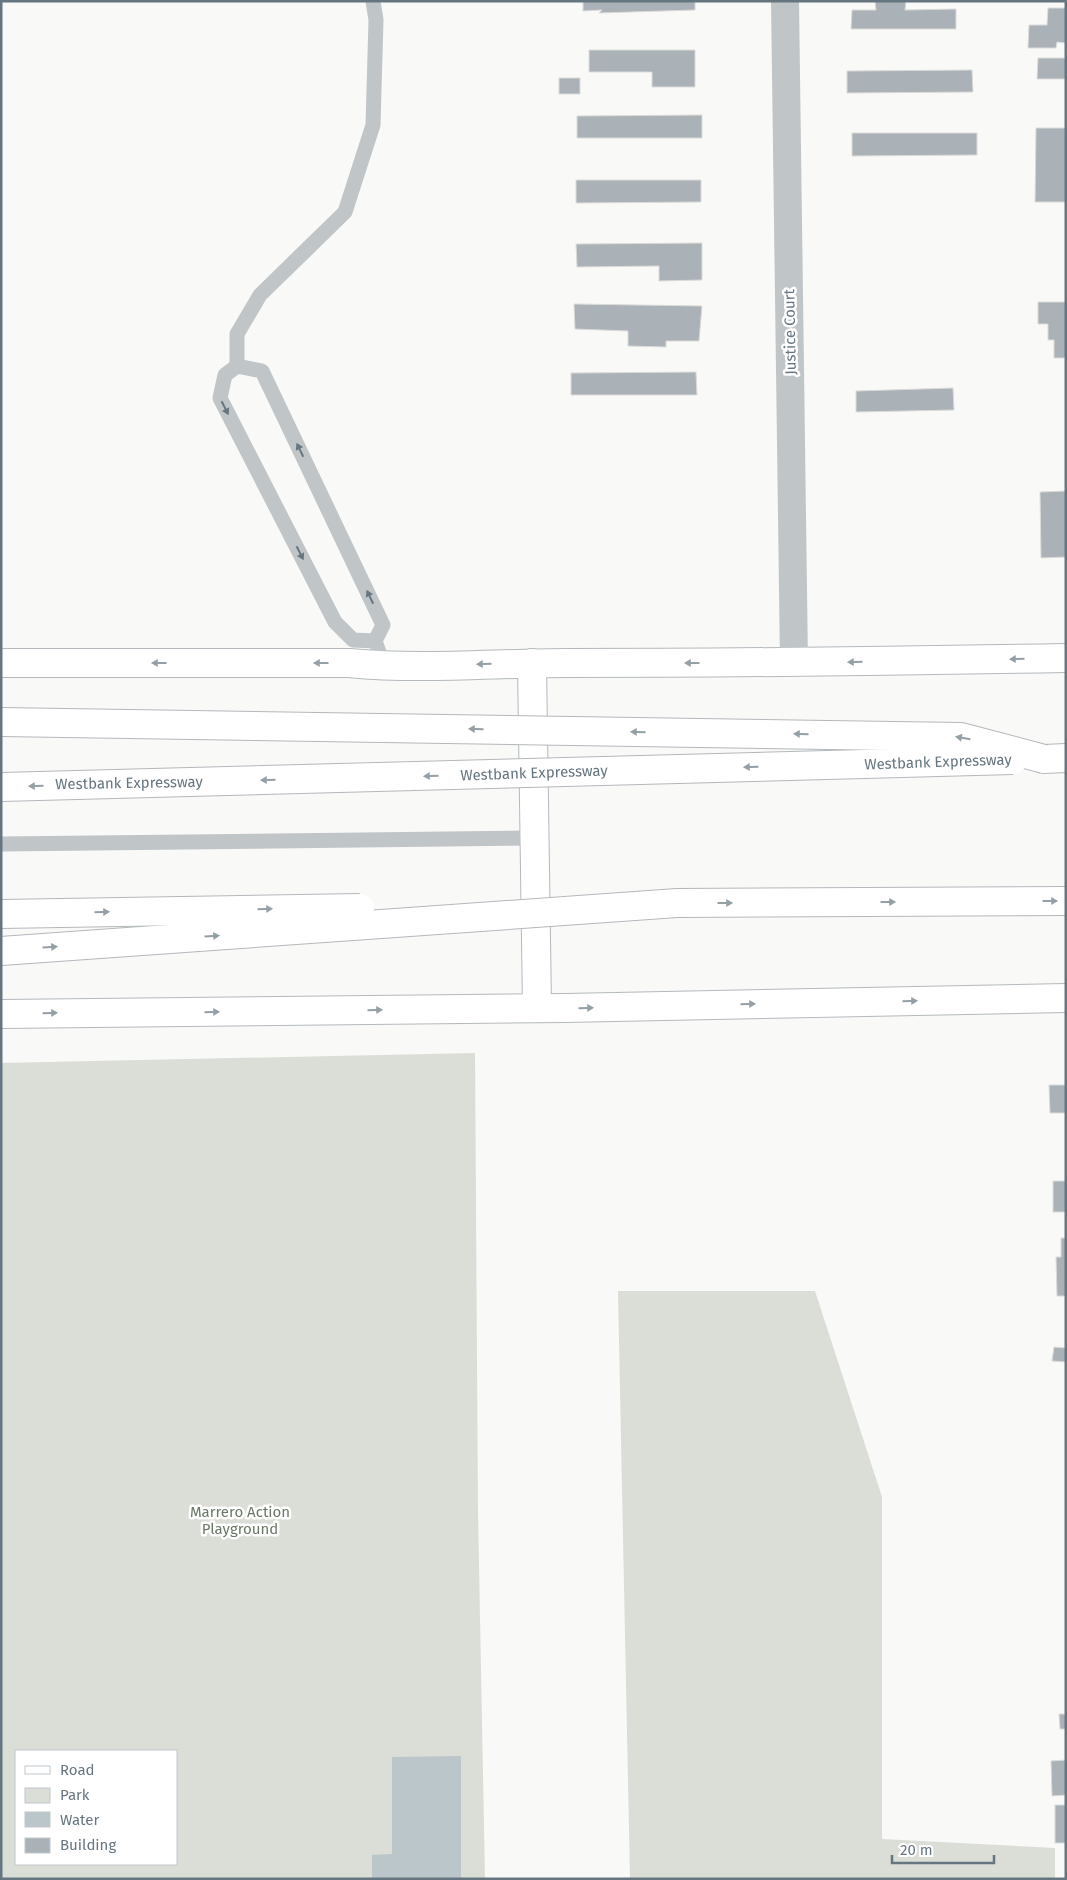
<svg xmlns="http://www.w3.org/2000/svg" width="1067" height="1880" font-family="'Fira Sans',sans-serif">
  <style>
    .green { fill: #daded6; fill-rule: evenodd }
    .water { fill: #bbc6ca }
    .building { fill: #aab2b7; stroke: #dbdbd9 }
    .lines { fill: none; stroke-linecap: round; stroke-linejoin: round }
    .secondary-casing { stroke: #b3b9bd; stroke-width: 30 }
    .highway-casing { stroke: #b4b8bb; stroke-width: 30 }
    .lane { stroke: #c0c5c8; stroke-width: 15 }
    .street { stroke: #c0c5c8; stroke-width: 28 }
    .secondary { stroke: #fff; stroke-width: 28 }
    .highway { stroke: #fff; stroke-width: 28 }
    .highway-bridge-casing { stroke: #b4b8bb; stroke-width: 30; stroke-linecap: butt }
    .highway-bridge { stroke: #fff; stroke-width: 28 }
    .oneway { fill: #667680 }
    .oneway2 { fill: #949fa6 }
    .labels { text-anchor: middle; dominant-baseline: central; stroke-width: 5; stroke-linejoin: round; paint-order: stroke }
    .street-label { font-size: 15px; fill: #667680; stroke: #fff }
    .park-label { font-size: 15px; fill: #697965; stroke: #fff }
  </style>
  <rect width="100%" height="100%" fill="#f9f9f7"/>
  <!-- green -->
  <g class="green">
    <path d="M 475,1053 L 478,1513 L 485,1879 L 1,1879 L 1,1063 ZM 16,1751 L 176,1751 L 176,1864 L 16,1864 Z"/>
    <polygon points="618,1291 815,1291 882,1497 882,1839 1055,1848 1055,1879 630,1879"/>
  </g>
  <!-- water -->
  <polygon class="water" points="461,1756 461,1879 372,1879 372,1855 392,1854 392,1757"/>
  <!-- building -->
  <g class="building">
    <polygon points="583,1 695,1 695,10 599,13 602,10 583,11"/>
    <polygon points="875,1 906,1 905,10 956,9 956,29 851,29 852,10 876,10"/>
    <polygon points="1048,8 1066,8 1066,43 1057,42 1056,48 1028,48 1029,25 1047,25"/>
    <polygon points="589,50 695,50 695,87 652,87 652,72 589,72"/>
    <polygon points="1038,58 1066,58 1066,79 1037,79"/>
    <polygon points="972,70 973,92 847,93 847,71"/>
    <rect x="559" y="78" width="21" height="16"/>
    <polygon points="702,115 702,138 577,138 577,116"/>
    <polygon points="1036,128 1066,128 1066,202 1035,202"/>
    <polygon points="852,133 977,133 977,155 852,156"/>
    <polygon points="576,180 701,180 701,202 576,203"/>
    <polygon points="702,243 702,280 659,281 659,266 577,267 576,244"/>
    <polygon points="1038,302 1066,302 1066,358 1054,358 1054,340 1048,340 1048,324 1038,324"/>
    <polygon points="574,304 702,306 699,341 666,341 666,347 628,346 628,331 575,329"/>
    <polygon points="696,372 697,395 571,395 571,373"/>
    <polygon points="953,388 954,410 856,412 856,391"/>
    <polygon points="1066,491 1066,557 1041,558 1040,492"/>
    <polygon points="1049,1085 1066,1085 1066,1113 1050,1113"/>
    <rect x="1053" y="1181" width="13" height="31"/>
    <polygon points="1061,1238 1066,1238 1066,1296 1057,1296 1056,1257 1061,1257"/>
    <polygon points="1054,1347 1066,1348 1066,1362 1052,1361"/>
    <polygon points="1059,1714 1066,1714 1066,1729 1060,1729"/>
    <polygon points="1066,1760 1066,1795 1052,1796 1051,1761"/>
    <rect x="1055" y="1805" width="11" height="38"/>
  </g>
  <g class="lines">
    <defs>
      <g id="secondary">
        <path d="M 1,663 L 349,663 C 421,670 495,663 567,663 C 734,663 900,661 1066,658"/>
        <polyline points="532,663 537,1008"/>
        <polyline points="1,1014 565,1008 1066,998"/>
      </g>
      <g id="highway">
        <polyline points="1044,759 1066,758"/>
        <polyline points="677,903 1066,901"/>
      </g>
    </defs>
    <!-- secondary casing -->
    <use href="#secondary" class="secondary-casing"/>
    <!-- highway casing -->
    <use href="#highway" class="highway-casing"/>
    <!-- lane -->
    <g class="lane">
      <polyline points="237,366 237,334 260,295 345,212 373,125 376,20 373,1"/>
      <polyline points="375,641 353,640 335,622 220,398 225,375 237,366 262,371 383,625 375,641 384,666"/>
      <polyline points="1,844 535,838"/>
    </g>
    <!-- street -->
    <polyline class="street" points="785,1 794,663"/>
    <!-- secondary -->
    <use href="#secondary" class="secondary"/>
    <!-- highway -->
    <use href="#highway" class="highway"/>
    <defs>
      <g id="highway-bridge">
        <polyline points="1,722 961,737 1044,759"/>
        <polyline points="1,787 1013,760"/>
        <polyline points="1,914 360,908"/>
        <polyline points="1,951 677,903"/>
      </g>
    </defs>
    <!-- highway-bridge casing -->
    <use href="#highway-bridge" class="highway-bridge-casing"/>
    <!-- highway-bridge -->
    <use href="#highway-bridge" class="highway-bridge"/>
  </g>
  <!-- one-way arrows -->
  <defs><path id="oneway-solid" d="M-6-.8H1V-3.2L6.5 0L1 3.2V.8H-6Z" transform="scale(1.25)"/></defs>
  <g class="oneway">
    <use href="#oneway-solid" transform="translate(225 408) rotate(63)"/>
    <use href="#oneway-solid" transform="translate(300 450) rotate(-116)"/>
    <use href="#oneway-solid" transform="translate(300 553) rotate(63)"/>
    <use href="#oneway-solid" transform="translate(370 597) rotate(-115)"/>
  </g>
  <g class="oneway2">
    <use href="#oneway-solid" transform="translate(1017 659) rotate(179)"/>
    <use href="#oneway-solid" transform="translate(855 662) rotate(179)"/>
    <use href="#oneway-solid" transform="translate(159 663) rotate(-180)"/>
    <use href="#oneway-solid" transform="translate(321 663) rotate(-180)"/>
    <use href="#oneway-solid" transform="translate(692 663) rotate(-180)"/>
    <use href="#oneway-solid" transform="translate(484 664) rotate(179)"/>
    <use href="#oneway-solid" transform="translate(476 729) rotate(-179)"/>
    <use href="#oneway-solid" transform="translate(638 732) rotate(-179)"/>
    <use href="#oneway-solid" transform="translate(801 734) rotate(-179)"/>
    <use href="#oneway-solid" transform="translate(963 738) rotate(-170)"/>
    <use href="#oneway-solid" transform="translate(751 767) rotate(178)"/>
    <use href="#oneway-solid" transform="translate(431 776) rotate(179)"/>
    <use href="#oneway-solid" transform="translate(268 780) rotate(179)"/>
    <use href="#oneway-solid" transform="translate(36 786) rotate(179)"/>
    <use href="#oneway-solid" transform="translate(1050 901)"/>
    <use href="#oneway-solid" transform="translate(888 902)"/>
    <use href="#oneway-solid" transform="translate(725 903)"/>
    <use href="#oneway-solid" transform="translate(265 909) rotate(-1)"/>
    <use href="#oneway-solid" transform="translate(102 912) rotate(-1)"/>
    <use href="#oneway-solid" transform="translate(212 936) rotate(-4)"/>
    <use href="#oneway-solid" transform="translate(50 947) rotate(-4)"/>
    <use href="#oneway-solid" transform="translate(910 1001) rotate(-1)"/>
    <use href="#oneway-solid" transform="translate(748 1004) rotate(-1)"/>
    <use href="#oneway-solid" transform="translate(586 1008) rotate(-1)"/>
    <use href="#oneway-solid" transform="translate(375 1010) rotate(-1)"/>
    <use href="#oneway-solid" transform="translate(212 1012) rotate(-1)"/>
    <use href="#oneway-solid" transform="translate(50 1013) rotate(-1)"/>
  </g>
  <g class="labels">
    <!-- street labels -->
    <g class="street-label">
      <text transform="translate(790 332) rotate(-91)">Justice Court</text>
      <text transform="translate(938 762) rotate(-2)">Westbank Expressway</text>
      <text transform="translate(534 773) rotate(-2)">Westbank Expressway</text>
      <text transform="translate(129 783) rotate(-1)">Westbank Expressway</text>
    </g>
    <!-- park labels -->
    <g class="park-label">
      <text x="240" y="1512">Marrero Action<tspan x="240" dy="17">Playground</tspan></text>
    </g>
  </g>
  <!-- border -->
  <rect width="1067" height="1880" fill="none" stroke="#667680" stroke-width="5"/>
  <!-- legend -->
  <rect x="15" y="1750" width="162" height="115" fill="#ffffff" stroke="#c2c8cc"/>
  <rect x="25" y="1766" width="25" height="8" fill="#ffffff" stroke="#c2c8cc"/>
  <text x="60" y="1775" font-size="15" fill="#667680">Road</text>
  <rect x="25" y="1788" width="25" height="15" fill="#daded6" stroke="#c2c8cc"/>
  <text x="60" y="1800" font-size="15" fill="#667680">Park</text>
  <rect x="25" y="1812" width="25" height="15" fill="#bbc6ca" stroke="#c2c8cc"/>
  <text x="60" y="1825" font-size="15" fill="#667680">Water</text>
  <rect x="25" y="1838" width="25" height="15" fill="#aab2b7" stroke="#c2c8cc"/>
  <text x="60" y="1850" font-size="15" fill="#667680">Building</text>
  <!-- scale -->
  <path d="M892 1855v8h102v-8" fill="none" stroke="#667680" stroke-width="2.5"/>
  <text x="900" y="1855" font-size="15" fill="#667680" stroke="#ffffff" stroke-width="4" paint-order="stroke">20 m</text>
</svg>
